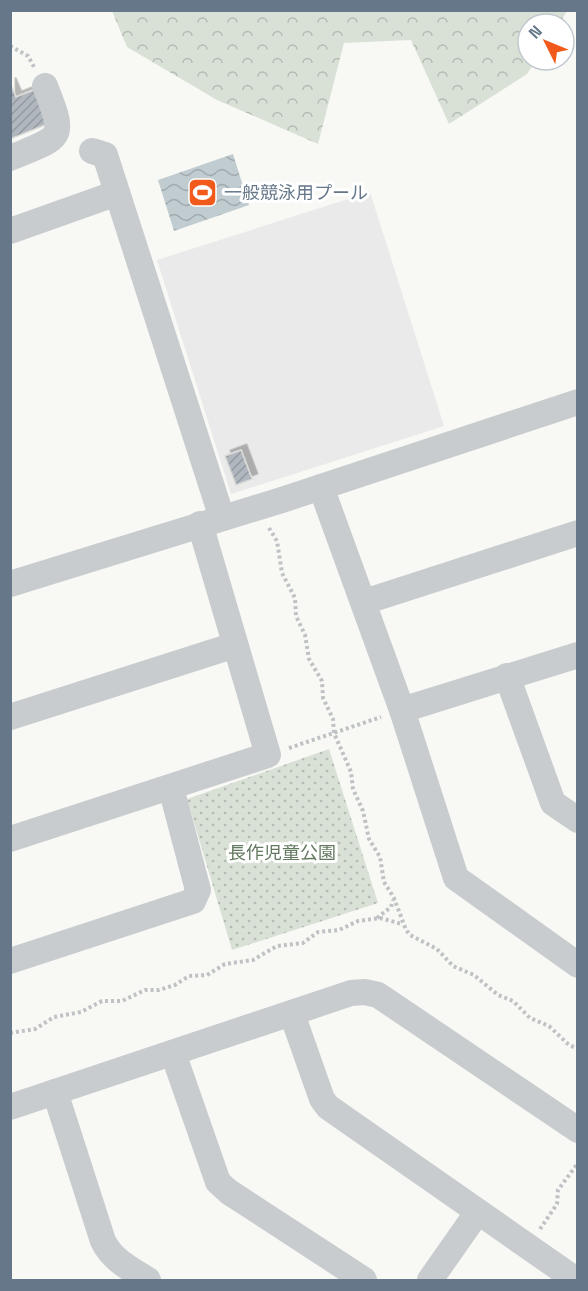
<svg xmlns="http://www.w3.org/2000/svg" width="588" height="1291" font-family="'Space Grotesk','Noto Sans JP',sans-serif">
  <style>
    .built { fill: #e9eae9 }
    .forest { fill: url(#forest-crowns) }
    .park { fill: url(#park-dots) }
    .water { fill: url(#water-waves) }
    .building { fill: url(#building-hatch); stroke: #dadad8; stroke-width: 1.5; filter: url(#shadow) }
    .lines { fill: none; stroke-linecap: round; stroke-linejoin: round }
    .path { stroke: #bfc2c4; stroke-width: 4; stroke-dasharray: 3 3; stroke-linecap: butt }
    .minor { stroke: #c8cccf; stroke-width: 26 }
    .labels { text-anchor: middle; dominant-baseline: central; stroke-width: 6; stroke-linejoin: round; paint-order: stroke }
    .poi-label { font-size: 18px; fill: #657789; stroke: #fff; text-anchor: start }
    .park-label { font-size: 18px; fill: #647a60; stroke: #fff }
  </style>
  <defs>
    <pattern id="forest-crowns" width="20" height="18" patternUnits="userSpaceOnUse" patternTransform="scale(1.5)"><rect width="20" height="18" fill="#d9e1d6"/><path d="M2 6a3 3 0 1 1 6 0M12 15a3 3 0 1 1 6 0" fill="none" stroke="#b4bbb3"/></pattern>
    <pattern id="park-dots" width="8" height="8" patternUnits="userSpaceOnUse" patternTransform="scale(1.5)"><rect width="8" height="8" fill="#d9e1d6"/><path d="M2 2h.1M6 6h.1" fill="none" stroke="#b4bbb3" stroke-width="1.8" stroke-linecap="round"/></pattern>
    <pattern id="water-waves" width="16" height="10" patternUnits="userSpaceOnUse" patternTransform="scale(1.5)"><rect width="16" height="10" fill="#c1ccd1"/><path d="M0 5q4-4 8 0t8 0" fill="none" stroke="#a0aaaf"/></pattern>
    <pattern id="building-hatch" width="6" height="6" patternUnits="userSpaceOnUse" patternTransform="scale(1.5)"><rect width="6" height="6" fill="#b0b7be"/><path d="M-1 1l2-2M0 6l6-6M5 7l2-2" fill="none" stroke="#939aa0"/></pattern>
    <filter id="shadow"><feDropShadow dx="5.5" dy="-5.5" stdDeviation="0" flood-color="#0004"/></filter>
  </defs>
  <rect width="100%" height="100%" fill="#f8f9f5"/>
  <!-- built -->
  <polygon class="built" points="370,192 444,426 231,494 157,260"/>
  <!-- forest -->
  <polygon class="forest" points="112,11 567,11 559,24 528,24 528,60 536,60 527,74 449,124 411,40 344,43 318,144 217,100 127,47"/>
  <!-- park -->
  <polygon class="park" points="329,749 378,903 232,950 187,799"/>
  <!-- water -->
  <polygon class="water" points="233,154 249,205 174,231 158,180"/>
  <!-- building -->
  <g class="building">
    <polygon points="10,83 16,97 36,89 50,123 10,139"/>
    <polygon points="241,450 252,479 236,485 225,456"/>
  </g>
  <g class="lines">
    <!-- path -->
    <g class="path">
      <polyline points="10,46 28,56 34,67"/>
      <polyline points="269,528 277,541 282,573 295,598 296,616 305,635 309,659 322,681 323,698 333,719 334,733 351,772 353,789 363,811 369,839 380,857 384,882 394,898 406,930 410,935 437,949 453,966 474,975 498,995 513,1001 530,1018 549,1026 569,1045 578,1049"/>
      <polyline points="289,748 381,717"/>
      <polyline points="377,918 391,907 393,900"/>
      <polyline points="10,1033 35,1029 54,1017 81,1012 102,1001 122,1001 145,990 159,990 175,985 189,976 207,975 225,964 253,960 277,946 303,943 318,932 339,930 358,921 380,918 402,924"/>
      <polyline points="540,1229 557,1204 558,1190 578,1163"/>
    </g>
    <!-- minor -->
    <g class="minor">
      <polyline points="92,151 105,155 222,518"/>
      <path d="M 10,158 C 62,136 67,141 45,86"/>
      <polyline points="10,231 117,193"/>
      <polyline points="321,487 402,710 456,878 578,965"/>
      <polyline points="10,584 285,499 578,402"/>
      <polyline points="364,602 578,533"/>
      <polyline points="507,676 553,803 578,820"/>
      <polyline points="402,710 578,655"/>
      <polyline points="10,717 235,645"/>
      <polyline points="10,839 268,755 200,524"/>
      <polyline points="10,961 193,901 198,890 171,788"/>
      <polyline points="292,1014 322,1099 328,1107 576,1280"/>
      <polyline points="173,1053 218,1182 229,1192 364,1280"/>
      <path d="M 55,1092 L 103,1241 C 112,1260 131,1269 148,1280"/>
      <polyline points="10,1107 351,993 365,992 378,995 578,1130"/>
      <polyline points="430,1280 477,1213"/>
    </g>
  </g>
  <!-- icons -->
  <defs>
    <symbol id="stadium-square" viewBox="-11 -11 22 22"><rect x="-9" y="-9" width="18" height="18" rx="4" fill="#f25a1c" stroke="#fff"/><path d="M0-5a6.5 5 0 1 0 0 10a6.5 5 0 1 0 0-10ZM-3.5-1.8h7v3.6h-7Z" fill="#fff"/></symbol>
  </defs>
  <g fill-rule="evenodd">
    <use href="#stadium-square" x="186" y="176" width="33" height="33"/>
  </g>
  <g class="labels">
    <!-- poi labels -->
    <g class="poi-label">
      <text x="224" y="192">一般競泳用プール</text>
    </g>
    <!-- park labels -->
    <g class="park-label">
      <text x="282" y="852">長作児童公園</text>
    </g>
  </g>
  <!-- border -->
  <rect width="588" height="1291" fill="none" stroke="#657789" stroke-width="24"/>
  <!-- north arrow -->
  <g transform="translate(546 42) rotate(313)"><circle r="28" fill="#ffffff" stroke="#c1c9d0" stroke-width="1.5"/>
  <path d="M0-4.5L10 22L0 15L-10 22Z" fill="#f25a1c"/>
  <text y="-9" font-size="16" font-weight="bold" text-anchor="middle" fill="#657789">N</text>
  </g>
</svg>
